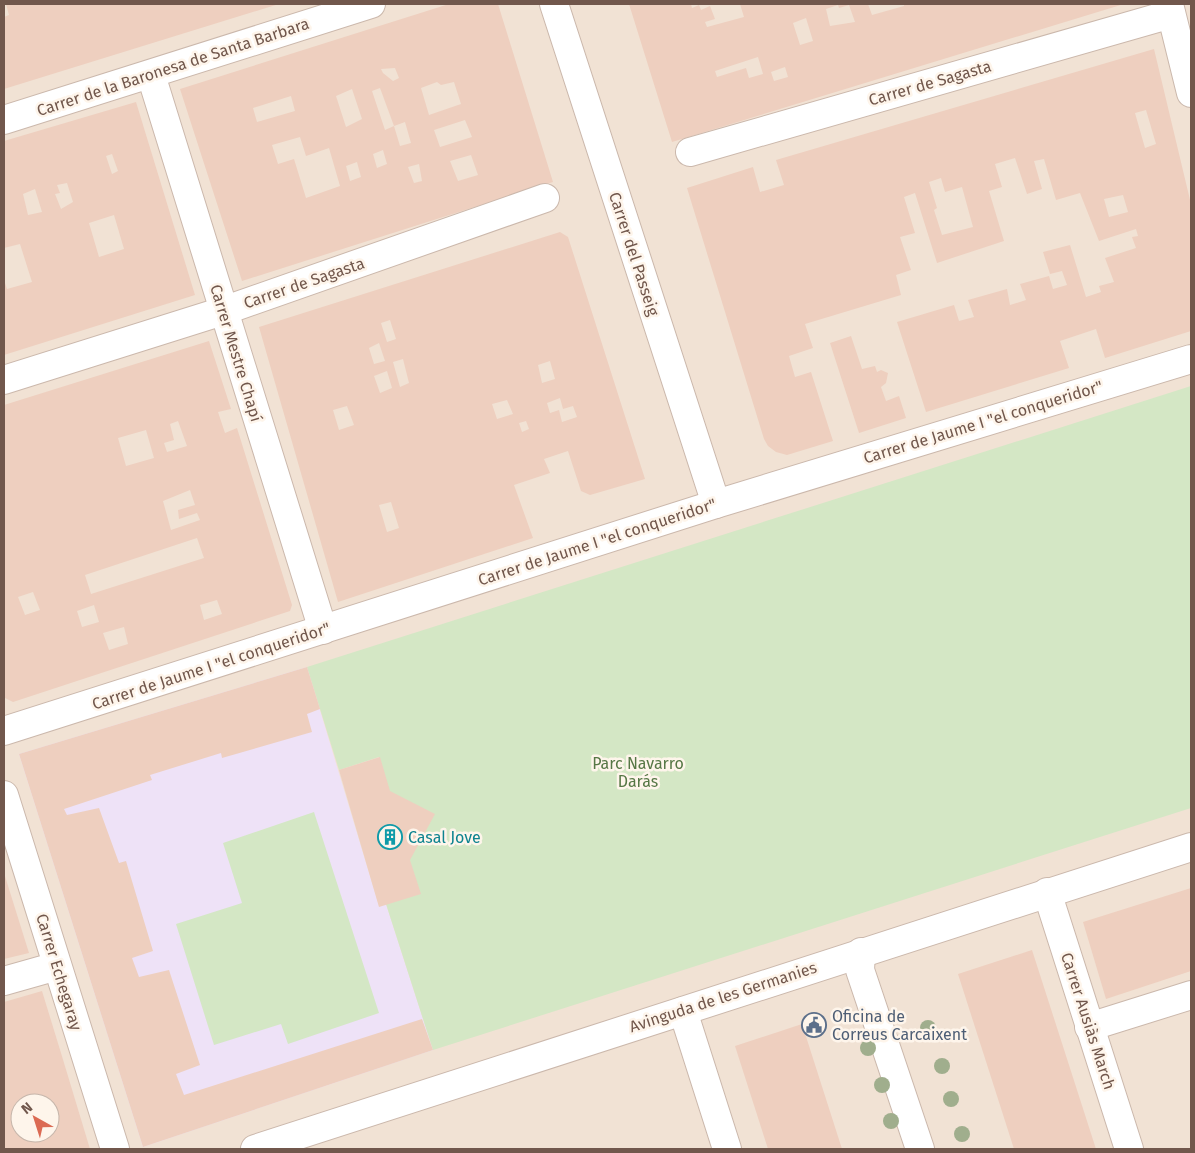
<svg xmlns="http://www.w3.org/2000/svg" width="1195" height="1153" font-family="'Fira Sans',sans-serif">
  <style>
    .residential { fill: #f1e2d4; fill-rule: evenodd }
    .education { fill: #eee2f7 }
    .green { fill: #d4e7c5 }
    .building { fill: #eecfbf; fill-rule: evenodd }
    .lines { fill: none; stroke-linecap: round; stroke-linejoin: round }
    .street-casing { stroke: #cbb8ac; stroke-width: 30 }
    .street { stroke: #fff; stroke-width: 28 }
    .tree { fill: #a0ae8d }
    .labels { text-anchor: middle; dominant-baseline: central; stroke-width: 5; stroke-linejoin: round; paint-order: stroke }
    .street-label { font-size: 16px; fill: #71574c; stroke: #fef5eb }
    .park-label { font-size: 16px; fill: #567745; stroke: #fef5eb }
    .culture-label { font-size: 16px; fill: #0d838f; stroke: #fef5eb; text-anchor: start }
    .service-label { font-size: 16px; fill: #4e5e75; stroke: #fef5eb; text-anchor: start }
  </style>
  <rect width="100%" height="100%" fill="#faf1e5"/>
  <!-- residential -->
  <path class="residential" d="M 4,4 L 1191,4 L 1191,1149 L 4,1149 ZM 20,1103 L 50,1103 L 50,1133 L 20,1133 Z"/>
  <!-- education -->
  <polygon class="education" points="307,667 379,906 386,904 433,1050 143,1147 19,754"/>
  <!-- green -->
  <g class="green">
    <polygon points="1191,386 1191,808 433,1050 386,904 410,860 379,757 339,770 307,667"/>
    <polygon points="314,812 379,1013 288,1044 281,1024 214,1045 176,924 242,903 223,843"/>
  </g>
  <!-- building -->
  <g class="building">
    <polygon points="6,4 279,4 4,89 4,17 9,15"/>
    <path d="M 449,4 L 498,4 L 553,182 L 242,281 L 180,89 ZM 395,68 L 399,78 L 393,81 L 383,73 L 381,69 ZM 437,82 L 441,85 L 454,82 L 461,104 L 429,115 L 421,88 ZM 380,88 L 394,126 L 385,130 L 372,91 ZM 352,89 L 362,119 L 346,127 L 336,96 ZM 291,96 L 295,111 L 257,122 L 253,108 ZM 465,120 L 472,137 L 440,147 L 434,130 ZM 405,122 L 411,143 L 400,146 L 394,126 ZM 300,137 L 306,156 L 329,148 L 340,186 L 306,198 L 294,159 L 278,164 L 272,145 ZM 383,150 L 387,164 L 377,168 L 373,154 ZM 471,155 L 478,175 L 458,181 L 450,161 ZM 357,162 L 361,177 L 350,181 L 346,166 ZM 419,164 L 422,181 L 414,183 L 408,167 Z"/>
    <path d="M 629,4 L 691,4 L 692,8 L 699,5 L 701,10 L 710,6 L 715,19 L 705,22 L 707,27 L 744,17 L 740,4 L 868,4 L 872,15 L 904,6 L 904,4 L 1124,4 L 672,142 ZM 838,5 L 839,8 L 849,5 L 855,22 L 830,26 L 826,9 ZM 806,18 L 813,41 L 800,45 L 793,23 ZM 758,57 L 763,74 L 749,78 L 746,68 L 717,77 L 715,71 ZM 785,67 L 788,77 L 774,81 L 771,72 Z"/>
    <path d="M 1154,49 L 1191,204 L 1191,331 L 1105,358 L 1096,329 L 1060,341 L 1069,368 L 926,412 L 897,322 L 954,305 L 959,321 L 974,317 L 968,300 L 1007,289 L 1010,305 L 1026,300 L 1020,284 L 1049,276 L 1053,289 L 1067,285 L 1062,271 L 1050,274 L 1043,252 L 1070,245 L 1086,297 L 1101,292 L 1099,286 L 1114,282 L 1105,258 L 1136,248 L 1132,237 L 1138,236 L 1136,229 L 1099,241 L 1080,193 L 1056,200 L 1044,159 L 1034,161 L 1042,189 L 1027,194 L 1015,158 L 995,164 L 1002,187 L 989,191 L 1004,241 L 937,263 L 915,193 L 904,197 L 915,233 L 900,237 L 911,270 L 896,275 L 901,295 L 805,324 L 813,348 L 789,356 L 795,377 L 811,372 L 833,441 L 787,455 L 776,452 L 768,446 L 764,439 L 687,188 L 753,167 L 760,192 L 784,185 L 776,160 ZM 1146,110 L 1156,144 L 1145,148 L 1135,113 ZM 941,178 L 945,192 L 962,187 L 973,227 L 942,235 L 934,210 L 937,208 L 929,182 ZM 1123,195 L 1128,212 L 1109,217 L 1104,199 Z"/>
    <path d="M 136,102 L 195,295 L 4,355 L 4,280 L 7,289 L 32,282 L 20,244 L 4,248 L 4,141 ZM 112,154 L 118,171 L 112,174 L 106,156 ZM 67,183 L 73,202 L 61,209 L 55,194 L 60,193 L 57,185 ZM 35,189 L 42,212 L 28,215 L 23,194 ZM 114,215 L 124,249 L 99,257 L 89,223 Z"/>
    <path d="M 560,232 L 568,237 L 645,479 L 590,495 L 581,491 L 568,451 L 544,459 L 550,473 L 514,485 L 533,538 L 338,602 L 259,327 ZM 390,320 L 396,339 L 387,342 L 381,323 ZM 379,343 L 385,361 L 374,364 L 369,348 ZM 403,359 L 409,383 L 400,387 L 393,362 ZM 550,361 L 555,379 L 542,383 L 538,365 ZM 387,371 L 392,388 L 380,393 L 374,376 ZM 560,398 L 563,409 L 573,406 L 577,417 L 562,422 L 559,410 L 550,413 L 547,403 ZM 507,400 L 513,414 L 497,419 L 492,404 ZM 347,406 L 354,425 L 339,430 L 333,410 ZM 526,421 L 529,429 L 522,432 L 519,423 ZM 391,502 L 399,528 L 387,532 L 379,505 Z"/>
    <polygon points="851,336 862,369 875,366 877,372 881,370 888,373 886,383 881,387 886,401 899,396 906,418 859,433 830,343"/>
    <path d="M 209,341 L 231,409 L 218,412 L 225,433 L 237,428 L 292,605 L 290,611 L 13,702 L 5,698 L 4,405 ZM 178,421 L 187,446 L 167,452 L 164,443 L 174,440 L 170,424 ZM 146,430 L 154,458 L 126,466 L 118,438 ZM 190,490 L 195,505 L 178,510 L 179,519 L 197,513 L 200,520 L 171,530 L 163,501 ZM 197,538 L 204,558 L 91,594 L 85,575 ZM 33,592 L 40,610 L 25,615 L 18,597 ZM 217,600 L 222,614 L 204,620 L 200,605 ZM 94,605 L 99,622 L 82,627 L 77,611 ZM 124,627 L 128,644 L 109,650 L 103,633 Z"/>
    <polygon points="307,667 320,709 307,714 312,732 222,758 221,753 150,775 152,780 64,809 67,815 99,808 119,863 126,861 153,951 132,958 139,977 169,970 200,1065 176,1074 184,1095 422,1019 433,1050 143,1147 19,754"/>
    <polygon points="380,757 390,791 435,814 410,860 421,894 379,907 339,770"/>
    <polygon points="4,873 29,953 4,959"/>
    <polygon points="1191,888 1191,971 1106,999 1083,922"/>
    <polygon points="1032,950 1096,1149 1014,1149 958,974"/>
    <path d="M 42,991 L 61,1053 L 90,1149 L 4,1149 L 4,1002 ZM 20,1103 L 50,1103 L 50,1133 L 20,1133 Z"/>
    <polygon points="802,1024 842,1149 768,1149 735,1046"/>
  </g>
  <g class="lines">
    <defs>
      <g id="street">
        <polyline points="554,4 716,504"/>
        <polyline points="1169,4 1191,93"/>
        <polyline points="151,75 323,630"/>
        <polyline points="4,120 371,4"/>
        <polyline points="690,152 1171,14"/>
        <polyline points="4,380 223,311 545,198"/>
        <polyline points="4,731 716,504 1191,359"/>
        <polyline points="4,795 115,1149"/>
        <polyline points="1047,892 1129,1149"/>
        <polyline points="861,952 860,970 920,1149"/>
        <polyline points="4,981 57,966"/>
        <polyline points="683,1011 727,1149"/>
        <polyline points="1089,1027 1191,995"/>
        <polyline points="255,1149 1191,847"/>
      </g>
    </defs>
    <!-- street casing -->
    <use href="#street" class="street-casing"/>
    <!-- street -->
    <use href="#street" class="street"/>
  </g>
  <!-- trees -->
  <g class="tree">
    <circle cx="928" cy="1028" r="8"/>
    <circle cx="868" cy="1048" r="8"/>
    <circle cx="942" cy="1066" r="8"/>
    <circle cx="882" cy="1085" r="8"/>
    <circle cx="951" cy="1099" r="8"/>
    <circle cx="891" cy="1121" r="8"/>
    <circle cx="962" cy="1134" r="8"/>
  </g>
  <!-- icons -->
  <defs>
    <symbol id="building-ring" viewBox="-11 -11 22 22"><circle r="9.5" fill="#fef5eb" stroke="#0f9aa8" stroke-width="1.5"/><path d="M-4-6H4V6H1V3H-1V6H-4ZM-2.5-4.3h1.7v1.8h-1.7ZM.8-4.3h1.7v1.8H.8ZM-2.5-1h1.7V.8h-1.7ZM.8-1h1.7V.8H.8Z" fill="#0f9aa8"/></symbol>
    <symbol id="civic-ring" viewBox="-11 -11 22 22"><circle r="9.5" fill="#fef5eb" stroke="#5c6f8a" stroke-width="1.5"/><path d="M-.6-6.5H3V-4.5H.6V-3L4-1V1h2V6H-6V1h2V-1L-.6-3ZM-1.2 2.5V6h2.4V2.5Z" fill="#5c6f8a"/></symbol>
  </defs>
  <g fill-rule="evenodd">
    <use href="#building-ring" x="376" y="823" width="28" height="28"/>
    <use href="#civic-ring" x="800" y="1011" width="28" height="28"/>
  </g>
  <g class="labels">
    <!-- street labels -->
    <g class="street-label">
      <text transform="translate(173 67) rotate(-18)">Carrer de la Baronesa de Santa Barbara</text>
      <text transform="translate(930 83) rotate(-16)">Carrer de Sagasta</text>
      <text transform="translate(634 254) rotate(72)">Carrer del Passeig</text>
      <text transform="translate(304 283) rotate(-19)">Carrer de Sagasta</text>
      <text transform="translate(236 353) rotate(73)">Carrer Mestre Chapí</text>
      <text transform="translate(983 422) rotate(-17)">Carrer de Jaume I "el conqueridor"</text>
      <text transform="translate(597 542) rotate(-18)">Carrer de Jaume I "el conqueridor"</text>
      <text transform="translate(211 666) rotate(-18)">Carrer de Jaume I "el conqueridor"</text>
      <text transform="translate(59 972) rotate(73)">Carrer Echegaray</text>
      <text transform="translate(723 997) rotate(-18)">Avinguda de les Germanies</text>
      <text transform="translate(1088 1021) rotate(72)">Carrer Ausiàs March</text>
    </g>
    <!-- park labels -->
    <g class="park-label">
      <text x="638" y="763">Parc Navarro<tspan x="638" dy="18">Darás</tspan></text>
    </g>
    <!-- culture labels -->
    <g class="culture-label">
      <text x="408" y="837">Casal Jove</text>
    </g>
    <!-- service labels -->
    <g class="service-label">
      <text x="832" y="1016">Oficina de<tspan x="832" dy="18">Correus Carcaixent</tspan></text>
    </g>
  </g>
  <!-- border -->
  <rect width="1195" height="1153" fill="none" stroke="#71574c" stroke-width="10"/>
  <!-- north arrow -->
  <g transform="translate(35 1118) rotate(321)"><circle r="24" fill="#fef5eb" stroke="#c6b6ab"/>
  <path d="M0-4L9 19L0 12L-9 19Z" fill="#db6a53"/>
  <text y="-8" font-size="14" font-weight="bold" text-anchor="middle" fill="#71574c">N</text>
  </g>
</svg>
